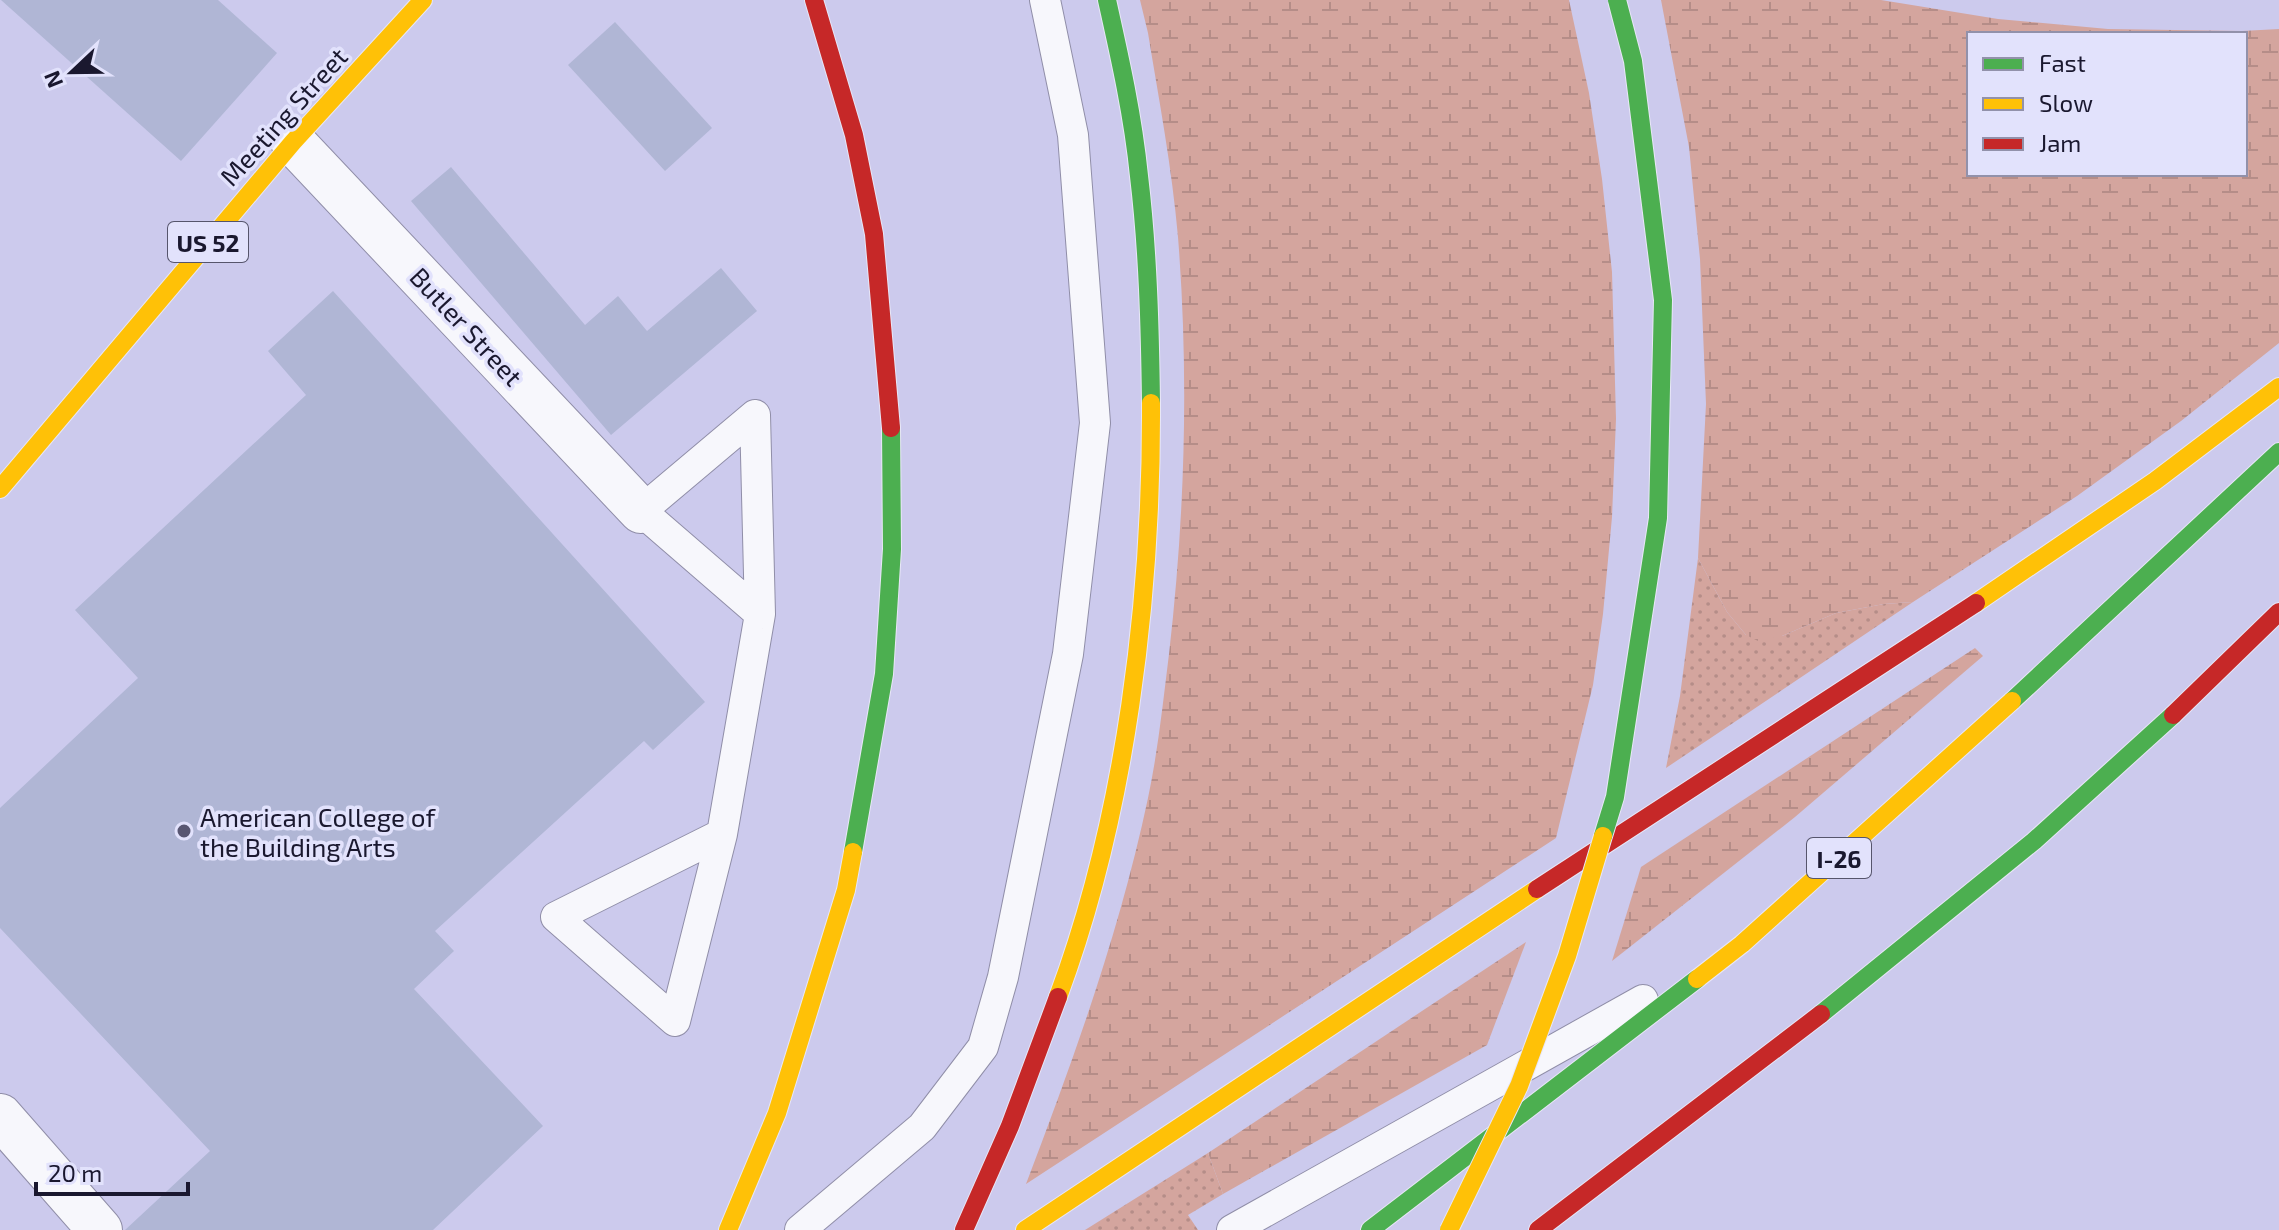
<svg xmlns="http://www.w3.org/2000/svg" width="2279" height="1230" font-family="'Exo 2',sans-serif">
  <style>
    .grass { fill: url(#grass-dots) }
    .wetland { fill: url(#wetland-marsh); fill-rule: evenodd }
    .building { fill: #b0b6d5 }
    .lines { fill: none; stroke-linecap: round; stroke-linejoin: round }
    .lane-casing { stroke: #908ea8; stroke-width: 32 }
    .street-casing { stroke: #908ea8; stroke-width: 46 }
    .fast-casing { stroke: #e8e7f7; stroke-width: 20 }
    .slow-casing { stroke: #e8e7f7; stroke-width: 20 }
    .jam-casing { stroke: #e8e7f7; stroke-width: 20 }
    .lane { stroke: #f7f7fc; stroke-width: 30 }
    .street { stroke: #f7f7fc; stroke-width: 44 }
    .fast { stroke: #4caf50; stroke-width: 18 }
    .slow { stroke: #ffc107; stroke-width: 18 }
    .jam { stroke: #c62828; stroke-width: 18 }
    .fast-bridge-casing { stroke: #e8e7f7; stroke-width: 20; stroke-linecap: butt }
    .slow-bridge-casing { stroke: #e8e7f7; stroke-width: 20; stroke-linecap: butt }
    .fast-bridge { stroke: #4caf50; stroke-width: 18 }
    .slow-bridge { stroke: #ffc107; stroke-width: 18 }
    .poi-dot { fill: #585672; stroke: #e2e2fc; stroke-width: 3 }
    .labels { text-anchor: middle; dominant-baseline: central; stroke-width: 7; stroke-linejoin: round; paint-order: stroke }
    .shield { fill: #e2e2fc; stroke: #56556c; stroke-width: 2 }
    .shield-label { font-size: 24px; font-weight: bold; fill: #1a182f }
    .street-label { font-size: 26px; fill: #1a182f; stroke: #e2e2fc }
    .poi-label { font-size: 26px; fill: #1a182f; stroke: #e2e2fc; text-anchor: start }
  </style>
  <defs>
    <pattern id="grass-dots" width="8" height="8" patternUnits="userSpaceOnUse" patternTransform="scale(2)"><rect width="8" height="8" fill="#d4a59e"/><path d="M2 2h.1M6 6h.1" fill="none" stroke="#b58d88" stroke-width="1.8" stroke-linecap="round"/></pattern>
    <pattern id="wetland-marsh" width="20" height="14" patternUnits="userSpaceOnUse" patternTransform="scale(2)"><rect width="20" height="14" fill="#d4a59e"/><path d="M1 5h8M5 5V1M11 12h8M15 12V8" fill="none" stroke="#b58d88"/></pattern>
  </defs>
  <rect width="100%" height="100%" fill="#cccaed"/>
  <!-- grass -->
  <g class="grass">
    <polygon points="1698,558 1727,612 1746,635 1782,636 1836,613 1884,604 1913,602 1666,768 1680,696"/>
    <polygon points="1208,1153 1223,1194 1188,1215 1198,1230 1085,1230"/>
  </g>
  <!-- wetland -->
  <g class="wetland">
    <path d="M 1140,0 L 1569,0 L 1589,93 L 1602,179 L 1612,272 L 1616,419 L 1612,517 L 1603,614 L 1593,685 L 1556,838 L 1026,1184 C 1074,1058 1120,931 1148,798 C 1158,751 1163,702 1169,654 C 1185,515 1189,376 1178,237 C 1172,168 1159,100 1148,33 Z"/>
    <path d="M 1661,0 L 1881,0 L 1998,19 L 2108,29 L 2242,31 L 2279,29 L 2279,343 L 2181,421 L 2077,496 L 1913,602 L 1884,604 L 1836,613 L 1782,636 L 1758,641 L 1746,635 L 1727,612 L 1698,558 L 1706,404 L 1700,259 L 1689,147 ZM 1969,34 L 2245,34 L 2245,174 L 1969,174 Z"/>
    <polygon points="1975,648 1983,656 1795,817 1612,961 1641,867"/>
    <polygon points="1526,942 1487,1045 1223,1194 1208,1153"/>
  </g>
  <!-- building -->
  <g class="building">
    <polygon points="1,0 218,0 277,53 181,161"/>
    <polygon points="615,22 712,128 665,171 568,65"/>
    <polygon points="451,167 585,325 618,296 647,331 721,268 757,311 611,435 411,201"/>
    <polygon points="333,291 705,702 653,750 644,741 435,931 454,951 414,989 543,1126 433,1230 125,1230 210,1151 0,928 0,808 138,678 75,610 306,395 268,351"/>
  </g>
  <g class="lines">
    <defs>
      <g id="lane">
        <polyline points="722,834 556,917 675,1021 722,834 760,614 641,511 755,415 760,614"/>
        <polyline points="800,1230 922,1127 983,1047 1003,977 1068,654 1095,423 1073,135 1045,0"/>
        <polyline points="1232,1230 1643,1000"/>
      </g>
      <g id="street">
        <polyline points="293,142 641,511"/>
        <polyline points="0,1116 100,1230"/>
      </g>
      <g id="fast">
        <path d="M 1107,0 C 1120,58 1133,116 1139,176 C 1148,251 1150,327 1151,403"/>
        <polyline points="2012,701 2279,452"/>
        <polyline points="853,852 884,674 892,549 891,428"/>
        <polyline points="1821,1014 2034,841 2173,715"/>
        <polyline points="1370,1230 1697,979"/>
      </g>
      <g id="slow">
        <polyline points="0,489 293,142 423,0"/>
        <polyline points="1976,603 2155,481 2279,387"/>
        <polyline points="1697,979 1742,944 2012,701"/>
        <path d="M 1058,997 C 1126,814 1152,598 1151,403"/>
        <polyline points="728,1230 777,1113 846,890 853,852"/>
        <polyline points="1025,1230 1537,889"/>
      </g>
      <g id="jam">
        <polyline points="814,0 854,135 874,234 891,428"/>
        <polyline points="2173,715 2279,612"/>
        <polyline points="1537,889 1976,603"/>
        <polyline points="964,1230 1010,1126 1058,997"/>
        <polyline points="1538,1230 1821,1014"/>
      </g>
    </defs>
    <!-- lane casing -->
    <use href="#lane" class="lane-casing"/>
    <!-- street casing -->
    <use href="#street" class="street-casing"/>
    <!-- fast casing -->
    <use href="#fast" class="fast-casing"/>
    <!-- slow casing -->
    <use href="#slow" class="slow-casing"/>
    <!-- jam casing -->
    <use href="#jam" class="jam-casing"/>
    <!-- lane -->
    <use href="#lane" class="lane"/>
    <!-- street -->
    <use href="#street" class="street"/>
    <!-- fast -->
    <use href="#fast" class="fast"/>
    <!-- slow -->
    <use href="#slow" class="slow"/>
    <!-- jam -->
    <use href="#jam" class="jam"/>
    <defs>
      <polyline id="fast-bridge" points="1603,836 1615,797 1658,518 1663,300 1633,61 1617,0"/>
      <polyline id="slow-bridge" points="1449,1230 1519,1086 1567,956 1603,836"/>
    </defs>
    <!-- fast-bridge casing -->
    <use href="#fast-bridge" class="fast-bridge-casing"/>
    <!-- slow-bridge casing -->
    <use href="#slow-bridge" class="slow-bridge-casing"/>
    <!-- fast-bridge -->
    <use href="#fast-bridge" class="fast-bridge"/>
    <!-- slow-bridge -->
    <use href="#slow-bridge" class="slow-bridge"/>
  </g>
  <!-- markers -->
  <circle class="poi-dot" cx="184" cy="831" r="8"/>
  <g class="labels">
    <!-- shield labels -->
    <g class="shield">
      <rect x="168" y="222" width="80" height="40" rx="6"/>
      <rect x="1807" y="838" width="64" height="40" rx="6"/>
    </g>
    <g class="shield-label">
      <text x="208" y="242">US 52</text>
      <text x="1839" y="858">I-26</text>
    </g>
    <!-- street labels -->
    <g class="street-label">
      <text transform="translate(283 116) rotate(-48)">Meeting Street</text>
      <text transform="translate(467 326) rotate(47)">Butler Street</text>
    </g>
    <!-- poi labels -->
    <g class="poi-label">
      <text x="200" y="816">American College of<tspan x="200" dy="30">the Building Arts</tspan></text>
    </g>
  </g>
  <!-- legend -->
  <rect x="1967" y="32" width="280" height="144" fill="#e2e2fc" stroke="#9291aa" stroke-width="2"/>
  <rect x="1983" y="58" width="40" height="12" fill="#4caf50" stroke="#9291aa" stroke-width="2"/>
  <text x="2039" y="72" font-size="24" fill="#1a182f">Fast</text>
  <rect x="1983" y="98" width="40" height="12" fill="#ffc107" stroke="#9291aa" stroke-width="2"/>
  <text x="2039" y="112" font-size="24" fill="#1a182f">Slow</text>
  <rect x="1983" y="138" width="40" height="12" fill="#c62828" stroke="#9291aa" stroke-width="2"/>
  <text x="2039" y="152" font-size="24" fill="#1a182f">Jam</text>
  <!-- north arrow -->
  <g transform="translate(72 72) rotate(248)" stroke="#e2e2fc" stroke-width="6" paint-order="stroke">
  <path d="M0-6L14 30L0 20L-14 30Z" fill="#1a182f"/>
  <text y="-12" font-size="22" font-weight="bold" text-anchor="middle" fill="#1a182f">N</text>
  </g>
  <!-- scale -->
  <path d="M36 1182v12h152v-12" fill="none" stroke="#1a182f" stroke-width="4"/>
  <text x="48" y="1182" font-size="24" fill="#1a182f" stroke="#e2e2fc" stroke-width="6" paint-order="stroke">20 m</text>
</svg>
